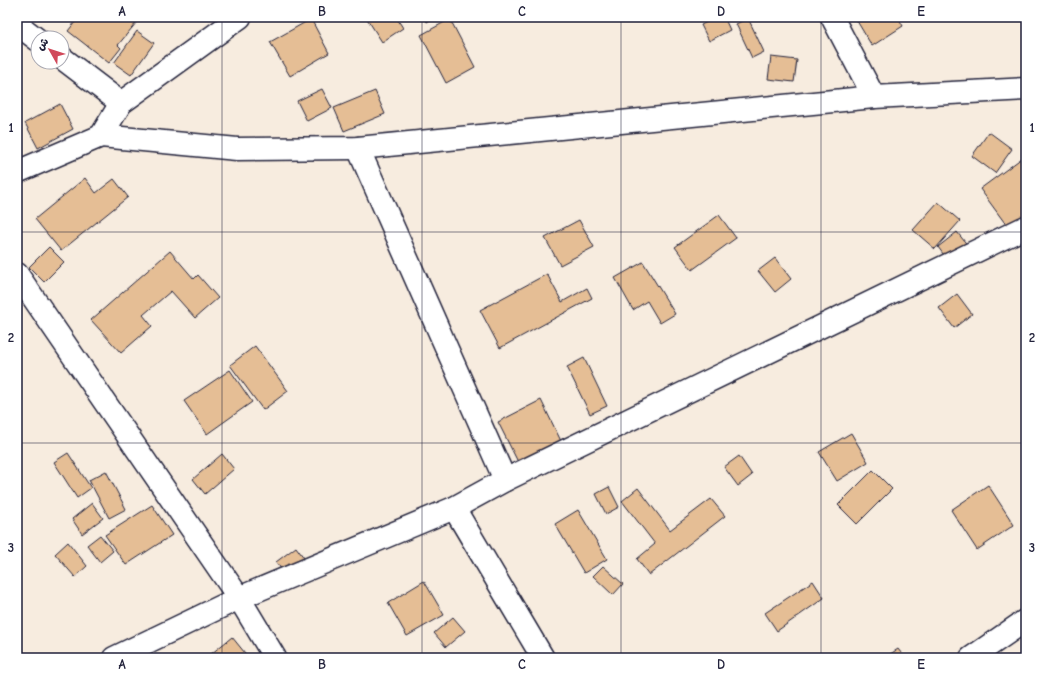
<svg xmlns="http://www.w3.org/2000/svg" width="1043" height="675" font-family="'Comic Neue','Playpen Sans Arabic',sans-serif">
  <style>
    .building { fill: #e5be95; stroke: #22223b }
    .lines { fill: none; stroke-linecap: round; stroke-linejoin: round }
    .minor-casing { stroke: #22223b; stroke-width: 25 }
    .minor { stroke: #fff; stroke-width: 22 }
    .grid { fill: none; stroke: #22223b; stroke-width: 1; stroke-opacity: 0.55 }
    .neatline { fill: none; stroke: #22223b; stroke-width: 1.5 }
    .grid-label { font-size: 13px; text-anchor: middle; font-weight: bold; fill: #22223b }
  </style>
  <rect width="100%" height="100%" fill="#f7ecdf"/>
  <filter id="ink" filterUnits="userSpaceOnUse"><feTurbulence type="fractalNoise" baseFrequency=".025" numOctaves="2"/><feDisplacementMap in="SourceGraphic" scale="8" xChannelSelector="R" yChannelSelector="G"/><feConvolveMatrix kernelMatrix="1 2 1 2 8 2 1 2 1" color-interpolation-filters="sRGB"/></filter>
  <g filter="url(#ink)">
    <!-- building -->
    <g class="building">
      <polygon points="79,17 141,17 118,45 121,48 109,63 68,31"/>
      <polygon points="366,17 396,17 403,28 382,42"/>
      <polygon points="424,17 435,17 427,22"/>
      <polygon points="717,17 724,17 730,30 709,41 701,25"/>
      <polygon points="864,17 898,17 903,26 872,46 857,21"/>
      <polygon points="748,18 764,52 752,58 736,24"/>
      <polygon points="311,19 329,53 290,76 270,42"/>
      <polygon points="450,19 475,67 446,83 421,35"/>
      <polygon points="137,31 154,43 131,75 114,63"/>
      <polygon points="771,57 797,60 794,82 768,79"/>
      <polygon points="322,89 332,108 307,121 297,101"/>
      <polygon points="375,91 385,114 344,131 334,108"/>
      <polygon points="60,104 73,129 38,148 25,123"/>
      <polygon points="989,132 1012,149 995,173 972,156"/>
      <polygon points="1022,158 1026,163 1026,218 1010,230 980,189"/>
      <polygon points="85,178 96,193 114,179 128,197 61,251 35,219"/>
      <polygon points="938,202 960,221 935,249 913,230"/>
      <polygon points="719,215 736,238 692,270 675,247"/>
      <polygon points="579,220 594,247 560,265 545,238"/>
      <polygon points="957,232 969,247 949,262 938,247"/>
      <polygon points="49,247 64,262 44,282 29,267"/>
      <polygon points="170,251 194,279 198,275 218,298 195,318 171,291 143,315 152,326 121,353 91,320"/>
      <polygon points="775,258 791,279 775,292 758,271"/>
      <polygon points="643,262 675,314 660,323 647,301 633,310 615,278"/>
      <polygon points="547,274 562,302 587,288 592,298 500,348 480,310"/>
      <polygon points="957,294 972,314 954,328 939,308"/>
      <polygon points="255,346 288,391 263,410 230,365"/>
      <polygon points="584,358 607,406 590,414 567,367"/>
      <polygon points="230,370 252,402 207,434 184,401"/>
      <polygon points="541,400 561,441 518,462 498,422"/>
      <polygon points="851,433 868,462 837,481 819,452"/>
      <polygon points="68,453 91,488 77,498 54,462"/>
      <polygon points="222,454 234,469 205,494 193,479"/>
      <polygon points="739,456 752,475 738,486 724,467"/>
      <polygon points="873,470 892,489 857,524 838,505"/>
      <polygon points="106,471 126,509 109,518 89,480"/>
      <polygon points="988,485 1014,525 977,550 951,510"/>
      <polygon points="609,487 619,507 606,514 596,494"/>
      <polygon points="638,488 670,530 711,499 725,516 649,575 637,559 655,544 622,501"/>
      <polygon points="92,503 103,518 82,534 72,519"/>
      <polygon points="152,505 172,535 126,565 105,535"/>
      <polygon points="578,510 607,559 584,573 555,524"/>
      <polygon points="100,535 113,551 100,562 87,545"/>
      <polygon points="68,542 87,566 75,577 55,554"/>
      <polygon points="296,547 310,566 290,581 276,562"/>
      <polygon points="603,566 623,584 613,595 593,576"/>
      <polygon points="424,581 444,615 407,636 388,603"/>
      <polygon points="813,581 824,598 777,631 765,613"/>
      <polygon points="453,617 465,631 446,647 434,633"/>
      <polygon points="232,637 249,658 206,658"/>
      <polygon points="898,649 905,658 884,658"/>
    </g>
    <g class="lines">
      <defs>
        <g id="minor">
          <polyline points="832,17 874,97"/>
          <polyline points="17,24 38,40"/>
          <polyline points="62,58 121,103"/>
          <polyline points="101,136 237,149 358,148 874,97 1026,89"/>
          <polyline points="358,148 505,480"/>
          <polyline points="17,172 101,136 121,103 240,17"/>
          <polyline points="17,274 239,598 275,658"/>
          <polyline points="454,508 543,658"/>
          <polyline points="114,658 239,598 454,508 505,480 1026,227"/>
          <polyline points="971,658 1026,620"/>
        </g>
      </defs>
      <!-- minor casing -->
      <use href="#minor" class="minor-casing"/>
      <!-- minor -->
      <use href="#minor" class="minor"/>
    </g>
  </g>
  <!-- grid -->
  <path class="grid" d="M 222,17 L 222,658M 422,17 L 422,658M 621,17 L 621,658M 821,17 L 821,658M 17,232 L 1026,232M 17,443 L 1026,443"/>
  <!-- margin -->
  <rect width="1043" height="675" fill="none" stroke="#fff" stroke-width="44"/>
  <!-- north arrow -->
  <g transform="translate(50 50) rotate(309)"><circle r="19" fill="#ffffff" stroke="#a7a7b1"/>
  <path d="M0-3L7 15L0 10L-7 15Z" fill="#d1495b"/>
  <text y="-6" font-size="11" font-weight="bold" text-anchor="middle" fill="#22223b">ش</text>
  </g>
  <rect x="22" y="22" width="999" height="631" class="neatline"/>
  <g class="grid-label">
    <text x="122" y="16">A</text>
    <text x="322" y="16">B</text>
    <text x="522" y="16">C</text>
    <text x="721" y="16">D</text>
    <text x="921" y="16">E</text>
    <text x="11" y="132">1</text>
    <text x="1032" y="132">1</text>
    <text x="11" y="342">2</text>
    <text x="1032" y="342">2</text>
    <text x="11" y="552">3</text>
    <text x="1032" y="552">3</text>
    <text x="122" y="669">A</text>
    <text x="322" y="669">B</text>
    <text x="522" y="669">C</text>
    <text x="721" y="669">D</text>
    <text x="921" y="669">E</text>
  </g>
</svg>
